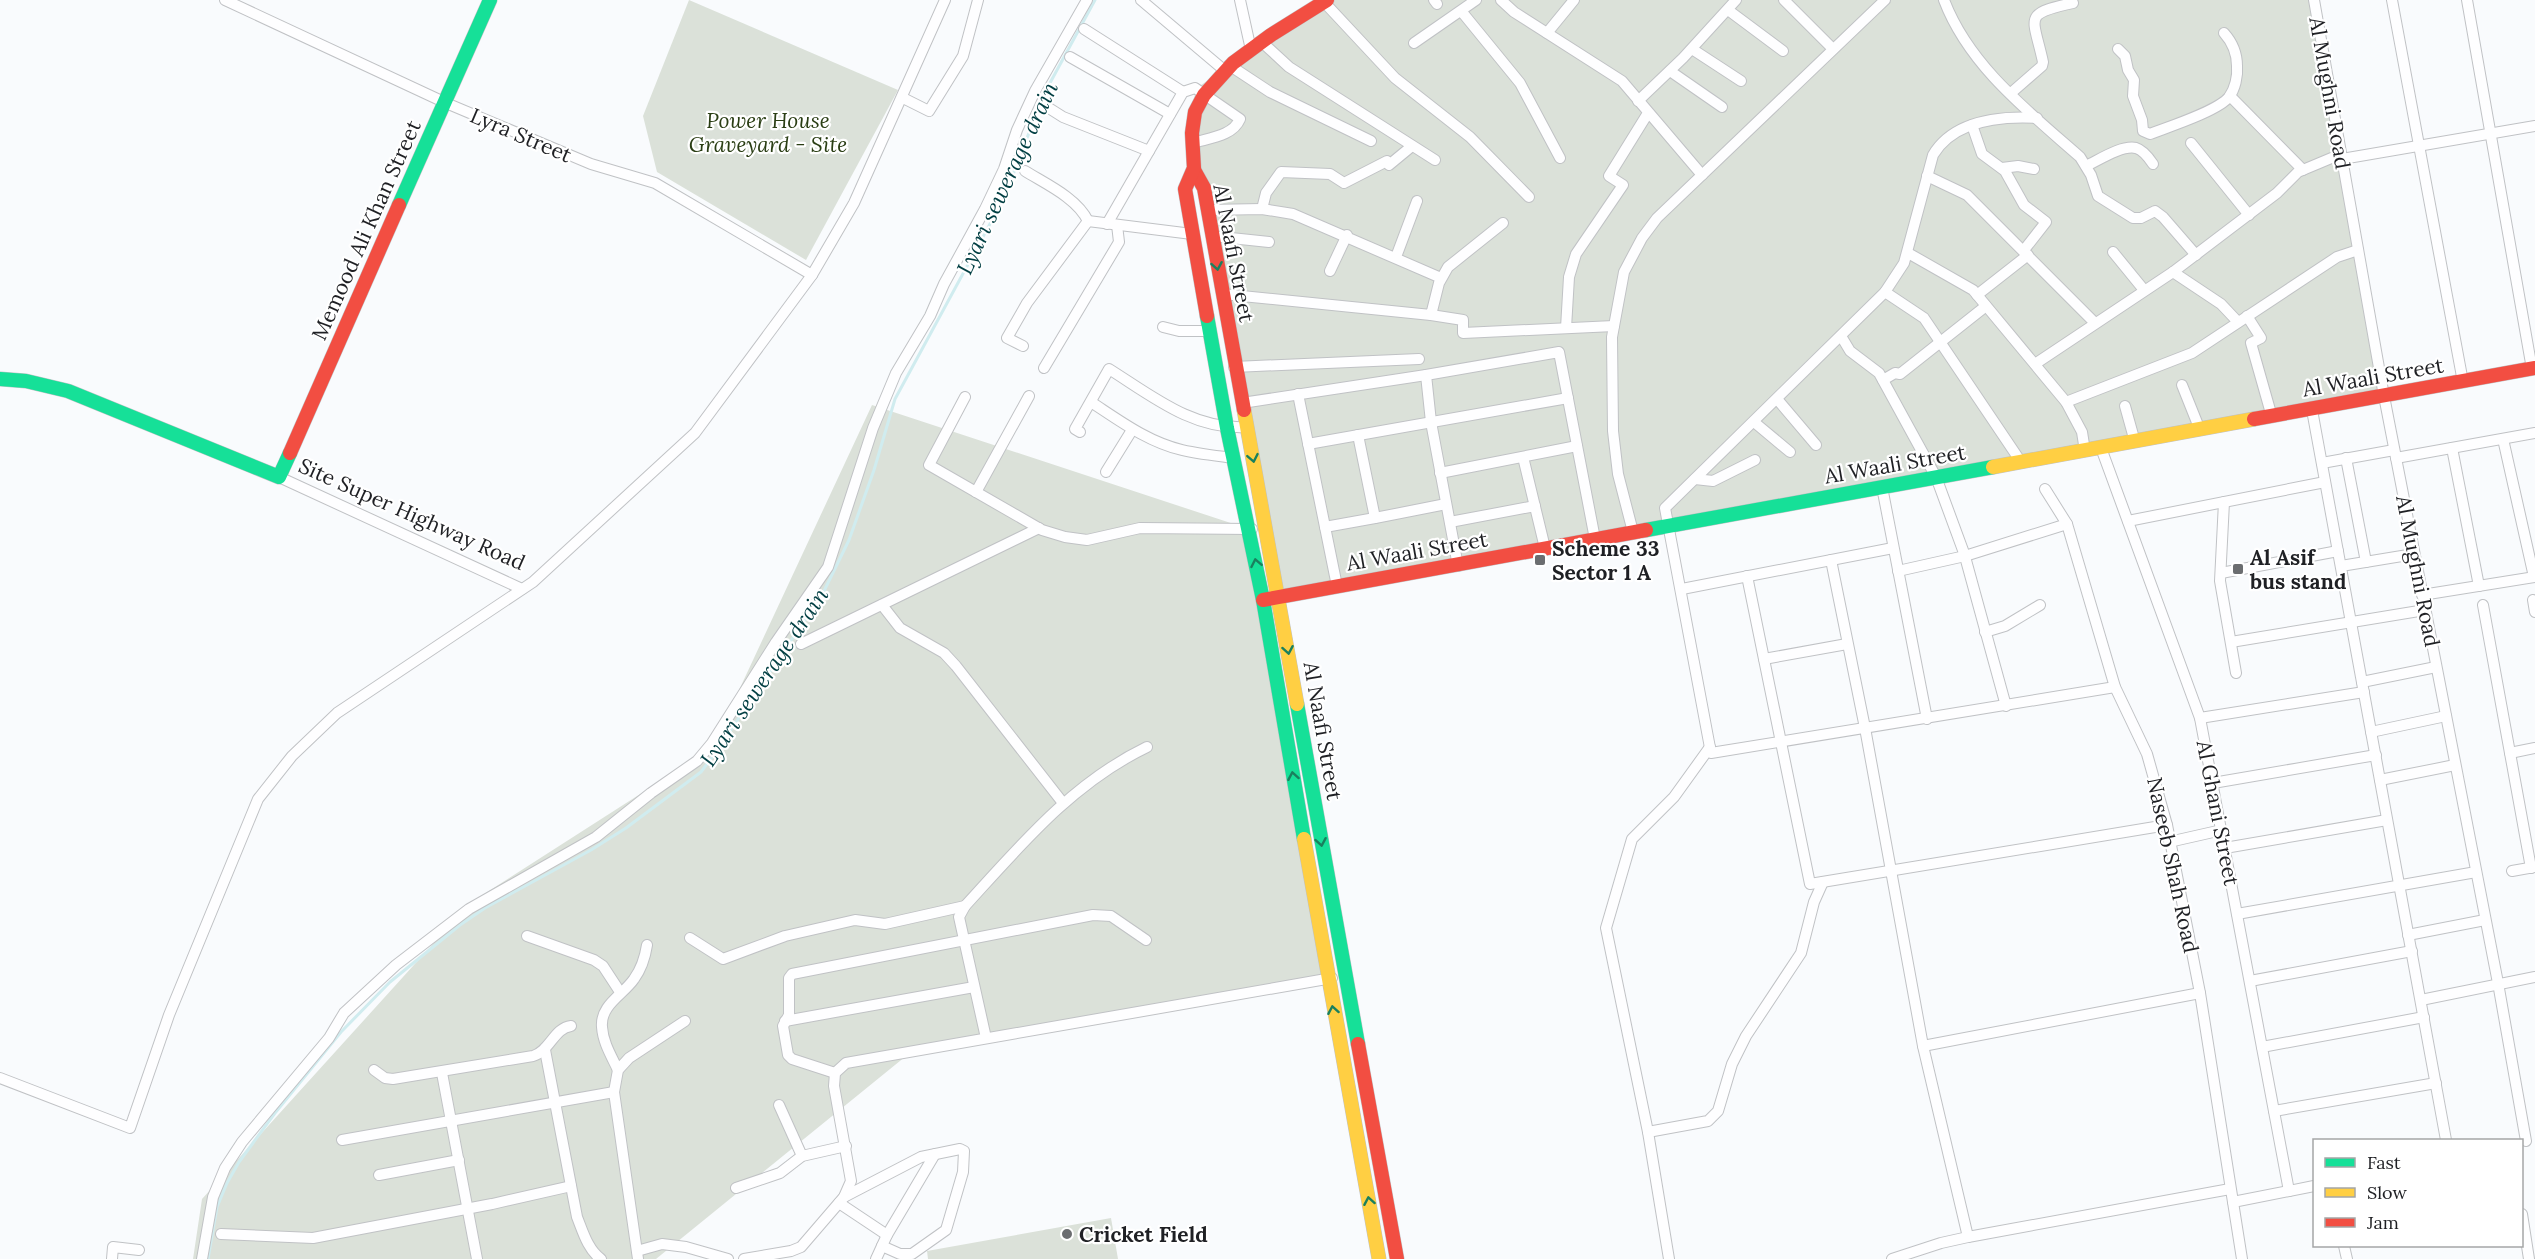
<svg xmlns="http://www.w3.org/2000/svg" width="2535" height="1259" font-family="Lora,serif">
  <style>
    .green { fill: #dbe1d9 }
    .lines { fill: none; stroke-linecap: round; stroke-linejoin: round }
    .stream { stroke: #d0ecef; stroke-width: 3 }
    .street-casing { stroke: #c0c2c5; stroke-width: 12 }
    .fast-casing { stroke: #c0c2c5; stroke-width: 15 }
    .slow-casing { stroke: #c0c2c5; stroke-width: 15 }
    .jam-casing { stroke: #c0c2c5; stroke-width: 15 }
    .street { stroke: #fefeff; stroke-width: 10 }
    .fast { stroke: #16e098; stroke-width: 14 }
    .slow { stroke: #ffcf43; stroke-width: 14 }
    .jam { stroke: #f24e42; stroke-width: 14 }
    .oneway { stroke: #1a805e }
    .poi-dot { fill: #6b6d70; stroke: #fff; stroke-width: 2 }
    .labels { text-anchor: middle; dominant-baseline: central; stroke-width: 4.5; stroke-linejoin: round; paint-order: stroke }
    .street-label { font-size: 21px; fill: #1f2024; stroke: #fff }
    .park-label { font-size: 21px; font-style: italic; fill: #2a3e14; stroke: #fff }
    .poi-label { font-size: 21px; font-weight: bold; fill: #1f2024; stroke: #fff; text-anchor: start }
    .water-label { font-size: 22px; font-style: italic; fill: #003e42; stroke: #fff }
  </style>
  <rect width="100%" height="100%" fill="#f9fbfd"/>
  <!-- green -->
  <g class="green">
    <polygon points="689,0 898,90 806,260 657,172 643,116"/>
    <polygon points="1328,0 2314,0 2384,396 1279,597 1193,143 1195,89"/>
    <polygon points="872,405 1249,529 1328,978 911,1052 656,1259 193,1259 202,1199 470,903 712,748"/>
    <polygon points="1111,1218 1118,1259 928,1259 927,1251"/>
  </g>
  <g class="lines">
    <!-- stream -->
    <polyline class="stream" points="208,1259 217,1207 227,1183 239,1162 275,1113 341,1032 390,982 460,925 485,908 591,850 626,828 701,772 716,752 823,593 849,540 874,470 895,399 991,222 1007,190 1044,94 1095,0"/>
    <defs>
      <g id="street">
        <polyline points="225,0 446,103 591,164 655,183 812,275"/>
        <polyline points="1141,0 1224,70"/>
        <polyline points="1240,0 1251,50"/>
        <polyline points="1434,0 1437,4"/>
        <polyline points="1501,0 1514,12 1622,81 1702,175"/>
        <polyline points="1784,0 1833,49"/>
        <path d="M 1944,0 C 1969,66 2029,112 2080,157 L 2091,175 L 2098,196 L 2133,218 L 2141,218 L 2155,211 L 2163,217 L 2196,255"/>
        <polyline points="2314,0 2384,396 2498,983 2526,1141"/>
        <polyline points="2392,0 2463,382"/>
        <polyline points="2467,0 2532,369"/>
        <polyline points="1324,2 1395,78 1470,137 1529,197"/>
        <polyline points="1728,10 1783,51"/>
        <polyline points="1462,12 1520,83 1560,158"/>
        <polyline points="1084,29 1183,92"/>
        <polyline points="1547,33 1574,0"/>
        <polyline points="1263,43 1289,67 1435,160"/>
        <polyline points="1414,43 1476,0"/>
        <polyline points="1692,49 1741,81"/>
        <path d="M 2118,49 L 2125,56 L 2128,70 L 2134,80 L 2133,96 L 2142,120 L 2143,131 L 2150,134 C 2168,127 2218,111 2229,97 C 2235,89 2238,76 2237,66 C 2237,53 2233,43 2224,33"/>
        <polyline points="1070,57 1170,114"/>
        <polyline points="1229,65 1270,92 1371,141"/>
        <polyline points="1670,71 1722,107"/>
        <path d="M 2011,93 L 2042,66 L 2043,62 C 2033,16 2022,14 2073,3"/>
        <polyline points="2230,96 2303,170"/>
        <polyline points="903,98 929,111 963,56 978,0"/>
        <polyline points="1638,101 1683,58 1736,0"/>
        <polyline points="1044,105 1063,117 1149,151"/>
        <path d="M 2037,118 C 2000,116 1954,120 1933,155 L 1904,263 L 1885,292 L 1665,508 L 1711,753 L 2115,687"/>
        <polyline points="1972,125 1982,154 2005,171 2024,205 2046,222 2024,250"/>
        <polyline points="2191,143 2249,215"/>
        <polyline points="2342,159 2535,126"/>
        <path d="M 2086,166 C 2099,160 2121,145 2136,148 C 2143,150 2149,158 2153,164"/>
        <polyline points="2002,168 2018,166 2034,169"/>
        <path d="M 1025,171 C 1046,184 1077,198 1088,221"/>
        <polyline points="1927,176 1967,195 2095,323"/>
        <polyline points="1262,209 1266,193 1281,172 1330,174 1344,183 1387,161 1389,165 1412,146"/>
        <polyline points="1207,210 1262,209 1293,214 1441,278"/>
        <path d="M 1107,224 L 1183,92 L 1195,88 L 1240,119 C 1233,136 1209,138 1193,143"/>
        <polyline points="1212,236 1269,242"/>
        <polyline points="2113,252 2144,290"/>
        <polyline points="1908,253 1973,290 2066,402 2082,432 2085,451"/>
        <polyline points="1396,257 1417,201"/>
        <polyline points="1330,271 1347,235"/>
        <polyline points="2173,272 2221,304 2238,322"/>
        <polyline points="1885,292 1924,318 2021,462"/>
        <polyline points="1222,294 1431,315 1439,283 1448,267 1503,223"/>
        <polyline points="1977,295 2028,255"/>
        <polyline points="1431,315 1463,320 1463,333 1614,326"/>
        <polyline points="2247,316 2261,338 2251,343 2272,417"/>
        <polyline points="1163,327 1179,331 1210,331"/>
        <polyline points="1566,328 1569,277 1576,254 1623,185 1609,176 1648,113"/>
        <polyline points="1841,336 1850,351 1879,373 1936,477 1964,553 2006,706"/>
        <polyline points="1023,346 1007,338 1027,303 1088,221 1192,234"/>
        <polyline points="2035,364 2173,272 2277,193 2298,172 2341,154"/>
        <polyline points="1234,367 1419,359"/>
        <polyline points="1044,368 1119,242 1117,225"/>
        <polyline points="1883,380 1895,373 1900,374 1986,306"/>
        <polyline points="2182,385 2200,430"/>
        <polyline points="1298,394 1337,586"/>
        <polyline points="965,397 929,465 1042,530 1065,537 1087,540 1140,528 1252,529"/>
        <polyline points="1777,399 1816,445"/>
        <path d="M 1091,402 C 1120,421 1148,442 1182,450 C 1199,454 1217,456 1234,458"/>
        <polyline points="2066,402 2192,353 2337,257 2358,250"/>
        <polyline points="1242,403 1426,375"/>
        <polyline points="2125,406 2135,442"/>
        <polyline points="2312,410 2446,1140"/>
        <polyline points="1754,422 1790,452"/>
        <path d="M 1080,432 L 1075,429 L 1109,369 C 1152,396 1193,430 1246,427"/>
        <polyline points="2503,439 2534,577"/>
        <polyline points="1308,444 1568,398"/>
        <polyline points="2101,448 2200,718 2289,1191"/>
        <polyline points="2452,448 2479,586"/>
        <polyline points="1523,457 1545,548"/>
        <polyline points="2346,458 2366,562"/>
        <polyline points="2396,458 2535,433"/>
        <polyline points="2322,463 2394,450"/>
        <polyline points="1106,472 1132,430"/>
        <polyline points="1440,473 1577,446"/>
        <polyline points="279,477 522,589"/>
        <polyline points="1695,479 1713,481 1755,460"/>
        <polyline points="1882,487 1927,719"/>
        <polyline points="2045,489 2067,524 2115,687 2147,754 2167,825 2200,993 2242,1259"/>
        <polyline points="976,492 1029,396"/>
        <polyline points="2224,502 2220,581 2236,673"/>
        <polyline points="1375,518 1446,504"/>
        <polyline points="2128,521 2325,482"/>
        <polyline points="1450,522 1535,506"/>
        <polyline points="1325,527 1375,518 1358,435"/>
        <polyline points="1633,532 1618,474 1613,431 1612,337 1624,272 1642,238 1657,218 1885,0"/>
        <polyline points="1831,560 1865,728 1923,1046 2200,993"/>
        <polyline points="1458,566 1431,422 1426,375 1559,352 1595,539"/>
        <polyline points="2341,566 2414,554"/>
        <polyline points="1898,571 1965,556 2067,524"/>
        <polyline points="2221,573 2338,551"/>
        <polyline points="1747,576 1810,884 2167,825"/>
        <polyline points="1682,589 1893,548"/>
        <polyline points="2422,595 2535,577"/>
        <polyline points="2533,600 2535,612"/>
        <polyline points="882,605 900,628 944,653 956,666 1063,803"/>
        <polyline points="2483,605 2531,868"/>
        <polyline points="1985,632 2005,626 2040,605"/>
        <polyline points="2231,642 2425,610"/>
        <polyline points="801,644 1039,528"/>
        <polyline points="1764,659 1847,644"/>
        <polyline points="2362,682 2436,667"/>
        <polyline points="2200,718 2364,692"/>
        <polyline points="2371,732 2446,716"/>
        <polyline points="2510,753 2535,748"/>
        <polyline points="2380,780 2455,765"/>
        <polyline points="2213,783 2376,755"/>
        <polyline points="2169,842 2222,830"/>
        <polyline points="2225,848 2387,820"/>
        <polyline points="2512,871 2535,867"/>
        <polyline points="2237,914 2476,872"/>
        <polyline points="2408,935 2485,920"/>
        <polyline points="527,936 594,960 603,966 620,992"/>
        <polyline points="690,938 723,959 785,936 855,920 885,924 965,906"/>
        <polyline points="2250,981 2412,951"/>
        <polyline points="2421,1000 2535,977"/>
        <polyline points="785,1021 974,987"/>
        <path d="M 986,1038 L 959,917 L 965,906 C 1020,846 1072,783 1147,747"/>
        <polyline points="1923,1046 1968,1237"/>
        <polyline points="2262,1047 2424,1017"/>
        <path d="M 545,1050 L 577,1217 C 583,1232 588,1250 601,1259"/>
        <path d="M 374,1070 L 385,1078 L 393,1079 L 533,1056 C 550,1051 554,1028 571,1026"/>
        <path d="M 618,1070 C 612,1057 603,1043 602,1027 C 600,1005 623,995 634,979 C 642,968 645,958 647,945"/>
        <polyline points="442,1073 477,1259"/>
        <polyline points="835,1073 792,1059 788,1055 783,1026 789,1015 789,978 792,974 1093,915 1111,916 1146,940"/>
        <polyline points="0,1078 130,1128 169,1015 258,799 292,756 337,713 533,582 695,433 812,275 854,203 945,0"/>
        <polyline points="779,1105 802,1156"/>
        <polyline points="2274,1111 2436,1083"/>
        <polyline points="1648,1132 1708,1121 1718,1111 1732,1064 1746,1036 1801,953 1814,902 1823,882"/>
        <polyline points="342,1140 614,1092"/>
        <polyline points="379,1175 459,1160"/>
        <polyline points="736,1188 780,1173 802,1156 846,1146"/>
        <polyline points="844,1197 921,1157 960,1149 964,1151 963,1172 946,1230 912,1254 900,1254 882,1246"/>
        <polyline points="2233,1202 2314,1186"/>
        <polyline points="839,1203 887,1235"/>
        <polyline points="2522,1214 2529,1259"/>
        <polyline points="221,1234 313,1238 492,1204 571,1186"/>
        <polyline points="2344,1246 2347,1259"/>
        <polyline points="637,1251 662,1244 686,1247 728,1259"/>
        <polyline points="112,1259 113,1247 139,1250"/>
        <polyline points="202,1259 213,1197 225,1168 242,1142 329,1038 344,1013 396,965 469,909 596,837 651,793 697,761 712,743 776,642 828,567 873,428 896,373 930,316 944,284 985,209 1004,169 1017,130 1035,91 1087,0"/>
        <polyline points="638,1259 614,1092 618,1070 629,1058 685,1021"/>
        <polyline points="744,1259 791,1251 801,1247 844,1197 851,1181 834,1086 835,1073 846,1063 1332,978"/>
        <polyline points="876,1259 887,1235 935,1154"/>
        <polyline points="1669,1259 1648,1132 1606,928 1632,839 1674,797 1710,747"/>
        <polyline points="1892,1259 1941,1243 1968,1237 2230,1189"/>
      </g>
      <g id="fast">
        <polyline points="399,205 490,0"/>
        <polyline points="1207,316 1227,428 1263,600 1304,839"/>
        <polyline points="0,379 26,381 68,391 279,477 290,453"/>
        <polyline points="1646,530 1993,467"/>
        <polyline points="1297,704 1358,1044"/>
      </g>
      <g id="slow">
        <polyline points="1244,410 1297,704"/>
        <polyline points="1993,467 2254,419"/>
        <polyline points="1304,839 1379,1259"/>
      </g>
      <g id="jam">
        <polyline points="1194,170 1204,188 1244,410"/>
        <polyline points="1207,316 1185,189 1194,168 1192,133 1195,112 1204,95 1233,63 1271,35 1327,0"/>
        <polyline points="2254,419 2535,368"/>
        <polyline points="290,453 399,205"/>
        <polyline points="1263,600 1646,530"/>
        <polyline points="1358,1044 1397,1259"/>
      </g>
    </defs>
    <!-- street casing -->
    <use href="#street" class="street-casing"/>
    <!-- fast casing -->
    <use href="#fast" class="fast-casing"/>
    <!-- slow casing -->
    <use href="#slow" class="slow-casing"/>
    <!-- jam casing -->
    <use href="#jam" class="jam-casing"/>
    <!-- street -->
    <use href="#street" class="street"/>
    <!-- fast -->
    <use href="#fast" class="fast"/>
    <!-- slow -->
    <use href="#slow" class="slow"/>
    <!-- jam -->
    <use href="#jam" class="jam"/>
  </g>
  <!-- one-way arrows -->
  <defs><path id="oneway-chevron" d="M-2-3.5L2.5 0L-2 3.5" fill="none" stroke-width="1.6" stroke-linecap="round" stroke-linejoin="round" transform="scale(1.5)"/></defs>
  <g class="oneway">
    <use href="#oneway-chevron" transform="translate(1217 266) rotate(80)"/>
    <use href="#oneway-chevron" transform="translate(1253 458) rotate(79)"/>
    <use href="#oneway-chevron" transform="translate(1256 563) rotate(-101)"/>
    <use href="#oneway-chevron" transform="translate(1288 650) rotate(80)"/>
    <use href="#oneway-chevron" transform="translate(1293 776) rotate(-100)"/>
    <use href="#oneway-chevron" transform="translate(1321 842) rotate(80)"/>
    <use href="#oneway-chevron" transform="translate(1333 1010) rotate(-100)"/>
    <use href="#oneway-chevron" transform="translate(1369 1201) rotate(-100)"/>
  </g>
  <!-- markers -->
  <g class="poi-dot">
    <rect x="1534" y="554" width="12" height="12" rx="3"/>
    <rect x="2232" y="563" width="12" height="12" rx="3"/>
    <circle cx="1067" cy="1234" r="6"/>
  </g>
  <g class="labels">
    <!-- street labels -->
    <g class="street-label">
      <text transform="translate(2330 93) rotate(80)">Al Mughni Road</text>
      <text transform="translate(521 135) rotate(23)">Lyra Street</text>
      <text transform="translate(366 230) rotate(-66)">Memood Ali Khan Street</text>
      <text transform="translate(1234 253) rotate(79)">Al Naafi Street</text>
      <text transform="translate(2373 377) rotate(-10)">Al Waali Street</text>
      <text transform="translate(1895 464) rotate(-10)">Al Waali Street</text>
      <text transform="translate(412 514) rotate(24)">Site Super Highway Road</text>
      <text transform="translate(1417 551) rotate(-10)">Al Waali Street</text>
      <text transform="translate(2418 571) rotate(79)">Al Mughni Road</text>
      <text transform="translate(1323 731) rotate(80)">Al Naafi Street</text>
      <text transform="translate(2218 813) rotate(79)">Al Ghani Street</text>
      <text transform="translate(2173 865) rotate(78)">Naseeb Shah Road</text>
    </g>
    <!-- park labels -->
    <g class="park-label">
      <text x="768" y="120">Power House<tspan x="768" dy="24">Graveyard - Site</tspan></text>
    </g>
    <!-- poi labels -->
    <g class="poi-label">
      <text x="1552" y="548">Scheme 33<tspan x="1552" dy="24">Sector 1 A</tspan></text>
      <text x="2250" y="557">Al Asif<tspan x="2250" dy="24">bus stand</tspan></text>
      <text x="1079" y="1234">Cricket Field</text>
    </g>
    <!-- water labels -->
    <g class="water-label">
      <text transform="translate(1007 178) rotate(-65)">Lyari sewerage drain</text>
      <text transform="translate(764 677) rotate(-56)">Lyari sewerage drain</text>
    </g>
  </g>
  <!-- legend -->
  <rect x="2313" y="1139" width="210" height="108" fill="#ffffff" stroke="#a5a6a7" stroke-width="1.5"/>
  <rect x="2325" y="1158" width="30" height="9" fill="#16e098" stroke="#a5a6a7" stroke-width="1.5"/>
  <text x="2367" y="1169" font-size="18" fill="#1f2024">Fast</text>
  <rect x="2325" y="1188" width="30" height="9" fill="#ffcf43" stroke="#a5a6a7" stroke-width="1.5"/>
  <text x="2367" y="1199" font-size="18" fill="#1f2024">Slow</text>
  <rect x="2325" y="1218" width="30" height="9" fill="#f24e42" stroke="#a5a6a7" stroke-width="1.5"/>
  <text x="2367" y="1229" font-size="18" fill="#1f2024">Jam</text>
</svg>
